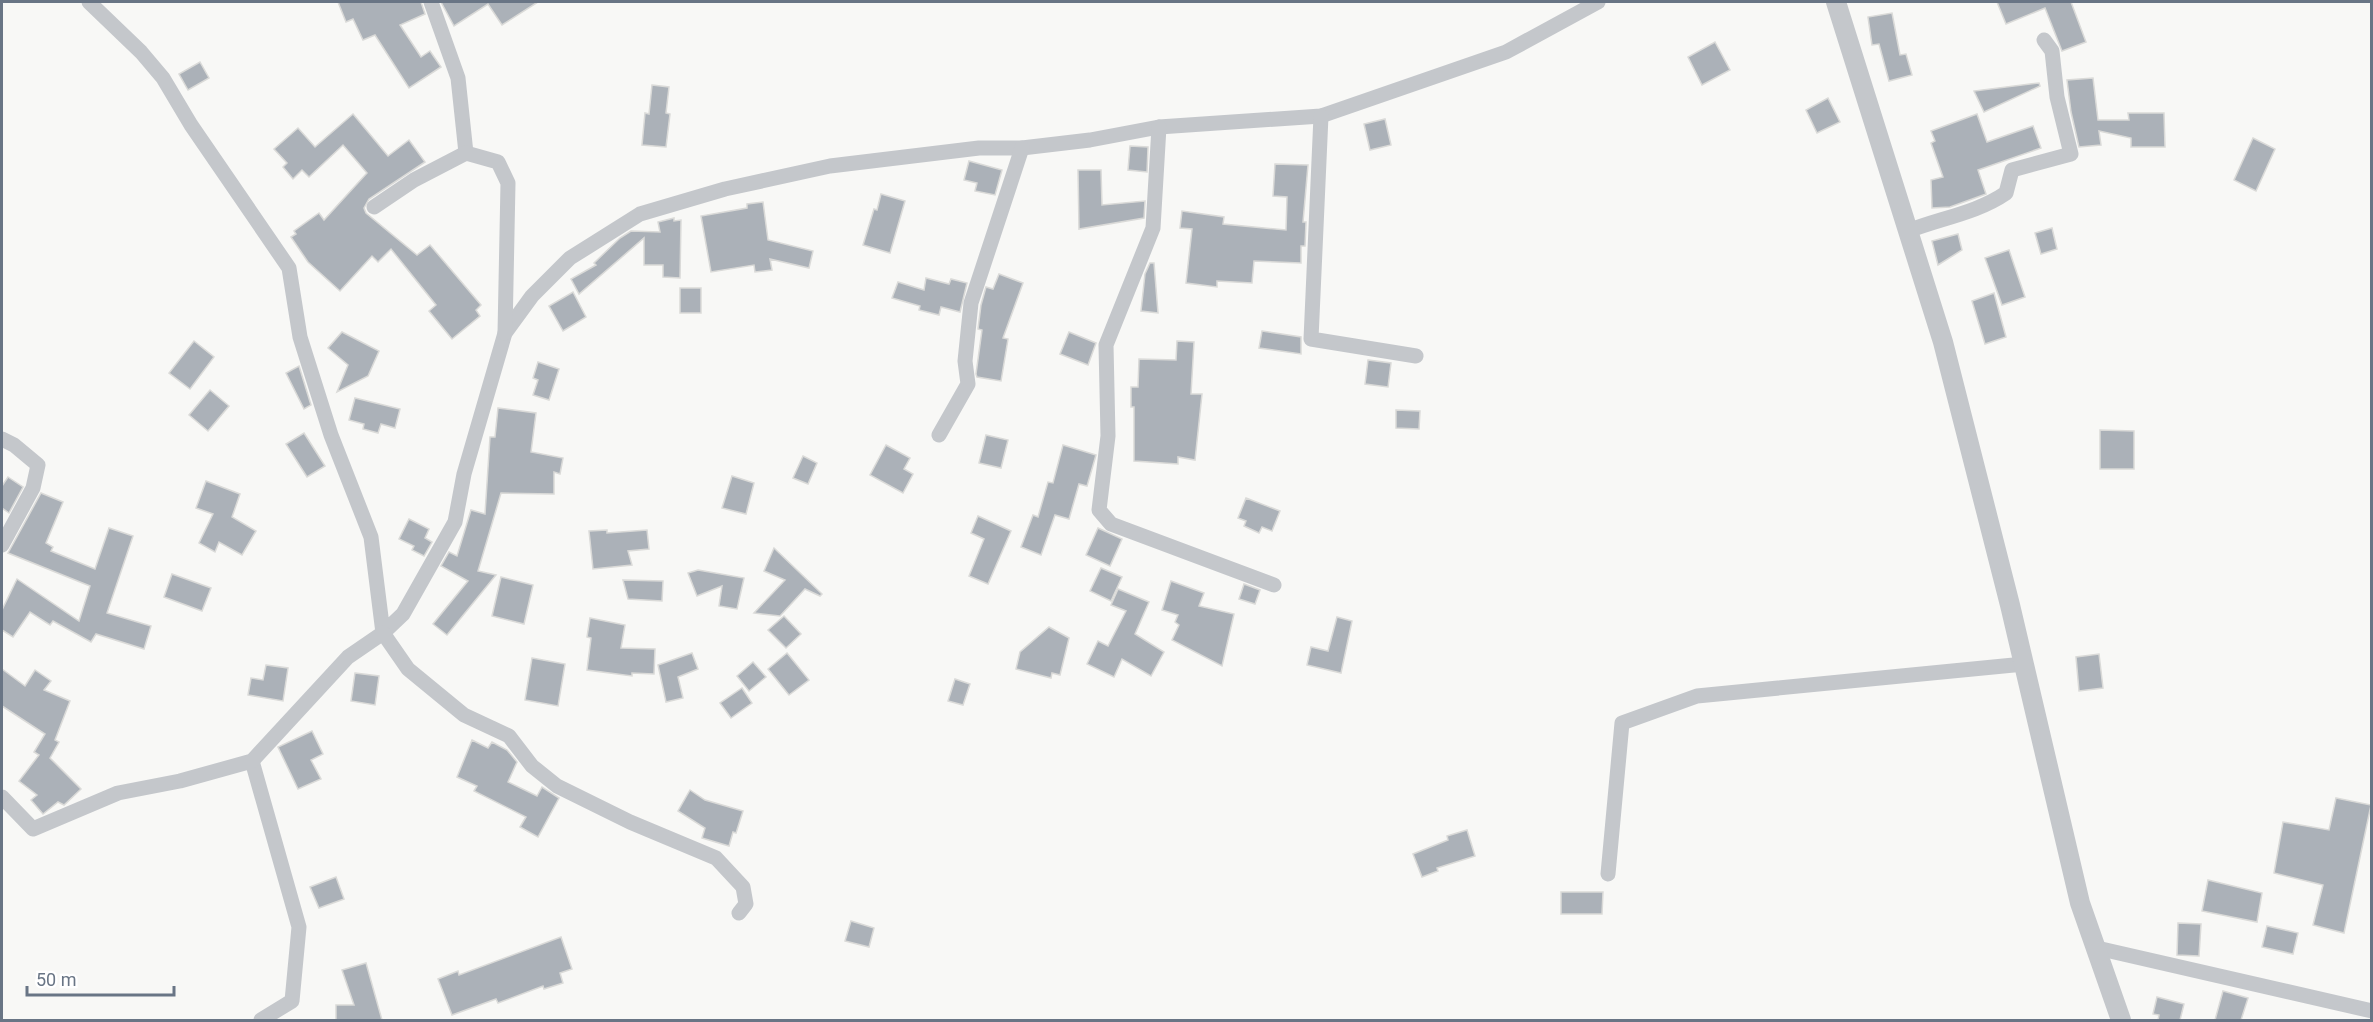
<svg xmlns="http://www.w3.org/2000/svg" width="2373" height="1022" font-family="Roboto,sans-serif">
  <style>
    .building { fill: #abb1b8; stroke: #dadad8; stroke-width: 1.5 }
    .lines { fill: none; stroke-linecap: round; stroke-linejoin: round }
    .minor { stroke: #c4c7cb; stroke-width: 15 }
    .tertiary { stroke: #c4c7cb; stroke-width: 20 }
  </style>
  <rect width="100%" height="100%" fill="#f8f8f6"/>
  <!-- building -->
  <g class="building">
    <polygon points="338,2 421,2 425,14 400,25 421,57 430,51 441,67 409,88 375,35 363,40 353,19 346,22"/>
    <polygon points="441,2 538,2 502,25 488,4 454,26"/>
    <polygon points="1997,2 2071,2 2086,42 2062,51 2045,8 2006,24"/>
    <polygon points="1892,13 1900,55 1906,54 1912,75 1889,81 1879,44 1872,45 1868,17"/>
    <polygon points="1715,42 1730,70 1702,85 1688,57"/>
    <polygon points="200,62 209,78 188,90 179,74"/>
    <polygon points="2093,78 2098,120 2129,120 2128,113 2164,113 2165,147 2131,147 2131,138 2099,131 2101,145 2079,147 2071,112 2067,80"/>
    <polygon points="2039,83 2040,86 1984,112 1974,91"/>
    <polygon points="652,85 669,87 666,113 670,114 666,147 642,145 645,113 649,114"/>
    <polygon points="1828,98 1840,122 1817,133 1806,110"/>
    <polygon points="353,114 388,156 409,140 425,162 369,199 364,208 366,213 417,255 430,245 481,305 476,310 480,316 452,339 429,311 436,305 391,249 378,262 372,256 340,291 308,262 291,237 296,234 294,231 319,213 324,220 367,173 343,145 309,177 302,170 293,179 283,167 287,163 274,149 298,128 315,147"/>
    <polygon points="1977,114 1987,142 2033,126 2041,148 1978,170 1986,194 1950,207 1932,208 1931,180 1943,177 1931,143 1935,141 1931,131"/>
    <polygon points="1385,119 1391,145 1370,150 1364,124"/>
    <polygon points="2253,138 2275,149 2256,191 2234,180"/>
    <polygon points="1130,146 1148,147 1147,172 1128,170"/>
    <polygon points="969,161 1002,170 995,195 975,191 977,183 964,180"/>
    <polygon points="1275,164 1308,165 1303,222 1306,222 1305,246 1301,246 1301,263 1254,261 1252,283 1217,281 1217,287 1186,283 1192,229 1180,228 1182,211 1224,217 1223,224 1286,230 1287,197 1273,196"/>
    <polygon points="1078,170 1101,170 1102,205 1145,201 1144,218 1079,229"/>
    <polygon points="881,194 905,201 890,253 863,245 874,209 877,210"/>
    <polygon points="763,202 768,240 813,251 809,268 770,259 772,270 755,272 754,265 711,272 701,216 747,208 747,204"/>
    <polygon points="674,218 674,221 681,220 680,278 663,277 663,265 644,265 644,238 579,294 571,279 596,265 594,263 620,238 631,231 660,232 658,222"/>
    <polygon points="2052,228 2057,249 2041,254 2035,233"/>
    <polygon points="1958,234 1962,250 1938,265 1932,241"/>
    <polygon points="2009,250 2025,297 2002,305 1985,258"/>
    <polygon points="1150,263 1154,263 1158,313 1141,311 1145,274"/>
    <polygon points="999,274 1023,283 1003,338 1008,339 1001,381 977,377 976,374 982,330 978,329 981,305 986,287 993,289"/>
    <polygon points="926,278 949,284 951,279 967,283 960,312 941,307 939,315 919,310 920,306 892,298 898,282 924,290"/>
    <rect x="680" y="288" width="21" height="25"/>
    <polygon points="573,292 586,317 563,331 549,306"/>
    <polygon points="1994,293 2006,337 1985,344 1972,301"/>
    <polygon points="1262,331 1301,337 1301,354 1259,348"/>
    <polygon points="342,332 379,351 368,376 337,392 348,365 328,348"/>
    <polygon points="1069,332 1096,343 1088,365 1060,354"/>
    <polygon points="194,341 214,357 190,389 169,373"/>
    <polygon points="1177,341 1194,342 1191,394 1202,394 1195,460 1178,457 1178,464 1134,461 1134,407 1131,407 1131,387 1138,387 1139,359 1176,360"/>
    <polygon points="1368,360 1391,363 1388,387 1365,384"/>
    <polygon points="538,362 559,369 549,400 533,395 538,380 533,378"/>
    <polygon points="299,366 311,405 304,409 286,373"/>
    <polygon points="210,390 229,406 208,431 189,415"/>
    <polygon points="355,398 400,409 395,428 381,424 378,433 363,429 364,424 349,420"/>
    <polygon points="498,408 536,413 531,452 563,458 560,474 554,472 554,494 501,493 478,571 496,575 447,635 433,624 468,581 441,566 449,552 457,556 471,510 485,514 490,437 495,437"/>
    <polygon points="1396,410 1420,411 1419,429 1396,428"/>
    <polygon points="2100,430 2134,431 2134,469 2100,469"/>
    <polygon points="304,433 325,466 307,477 286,444"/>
    <polygon points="986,435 1008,440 1001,468 979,463"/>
    <polygon points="886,445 910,458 904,469 913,474 903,493 870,475"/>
    <polygon points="1063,445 1096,455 1087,486 1079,484 1069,519 1055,515 1041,555 1021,547 1033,515 1038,517 1048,482 1053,483"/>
    <polygon points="803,456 817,463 808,484 793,478"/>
    <polygon points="732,476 754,483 746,514 722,508"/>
    <polygon points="8,477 23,487 9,513 2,508 2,486"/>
    <polygon points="206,481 240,494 232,517 256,531 242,555 219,542 215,552 199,543 213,514 196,508"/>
    <polygon points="41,493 63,502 46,543 53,547 51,551 95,569 109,528 133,536 107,613 151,626 144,649 96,634 91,642 53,621 50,625 30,612 13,637 2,630 2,610 17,579 79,621 90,586 8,553"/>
    <polygon points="1246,498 1280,511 1272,531 1262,527 1259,533 1244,526 1246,521 1238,518"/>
    <polygon points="978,516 1011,531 988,584 969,576 984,539 971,533"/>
    <polygon points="409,519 429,529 425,538 432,542 424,556 412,550 414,546 399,539"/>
    <polygon points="1098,528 1122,539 1110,566 1086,555"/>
    <polygon points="607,530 607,533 647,530 649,549 628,551 632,565 593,569 589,531"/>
    <polygon points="774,548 822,594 820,596 805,589 780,616 754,613 785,580 764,571"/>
    <polygon points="1101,568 1122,577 1111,601 1090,591"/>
    <polygon points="698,570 744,578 737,609 719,606 722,586 697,596 688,573"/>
    <polygon points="172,574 211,588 202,611 164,597"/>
    <polygon points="501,577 533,585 524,624 492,616"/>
    <polygon points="623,580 663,581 662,601 628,599"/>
    <polygon points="1171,581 1204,593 1199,606 1234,614 1222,666 1172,640 1179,625 1175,622 1178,615 1162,610"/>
    <polygon points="1244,584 1260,590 1255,604 1239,599"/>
    <polygon points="1118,589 1149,602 1135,634 1164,652 1151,676 1122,659 1114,677 1087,664 1098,641 1108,646 1126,611 1111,605"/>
    <polygon points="784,616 801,634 786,648 768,630"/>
    <polygon points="1337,617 1352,621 1341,673 1307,665 1311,647 1328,651"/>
    <polygon points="590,618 625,625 621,648 655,649 654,674 632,673 632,676 587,670 591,638 587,637"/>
    <polygon points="1049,627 1069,638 1060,675 1052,673 1051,678 1016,669 1020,652"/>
    <polygon points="692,653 698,669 678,677 683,698 666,702 658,665"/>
    <polygon points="787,653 809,680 789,695 768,669"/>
    <polygon points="2099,654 2103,688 2079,691 2076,657"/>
    <polygon points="532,658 565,664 558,706 525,700"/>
    <polygon points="753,662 766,677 749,691 737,676"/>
    <polygon points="266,665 288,668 283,701 248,695 251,678 263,680"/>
    <polygon points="2,669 25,686 35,670 51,681 44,690 70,701 55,740 59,742 50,758 81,789 64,805 58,802 43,814 31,800 37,795 19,781 39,755 34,752 45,734 2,706"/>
    <polygon points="355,673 379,676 375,705 351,701"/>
    <polygon points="955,679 970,684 963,705 948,701"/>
    <polygon points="742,688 752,703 731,718 720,703"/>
    <polygon points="312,731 323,754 311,760 321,779 298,789 278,747"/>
    <polygon points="472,740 488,748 492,742 507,750 517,762 508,782 537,796 542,787 559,798 538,837 520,827 526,817 474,791 477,786 457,777"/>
    <polygon points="690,790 705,800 743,811 736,833 733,832 729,846 702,838 705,828 678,811"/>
    <polygon points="2336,798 2371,805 2344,933 2313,925 2323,885 2274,873 2283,822 2329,830"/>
    <polygon points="1467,830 1475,856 1437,868 1438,871 1422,877 1413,854 1448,840 1447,836"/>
    <polygon points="336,877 344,899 319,908 310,887"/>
    <polygon points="2208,880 2262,893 2257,922 2202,911"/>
    <polygon points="1561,892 1603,892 1602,914 1561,914"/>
    <polygon points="851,921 874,928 869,947 845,941"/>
    <polygon points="2178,923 2201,924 2199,956 2177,955"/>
    <polygon points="2267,926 2298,933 2293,954 2262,947"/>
    <polygon points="561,937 572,969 560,973 563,983 544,989 543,986 498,1003 496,999 452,1015 438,979 458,971 459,975"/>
    <polygon points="366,963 382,1020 336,1020 336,1005 354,1005 342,970"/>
    <polygon points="2223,991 2248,998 2241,1020 2215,1020"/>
    <polygon points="2157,997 2184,1004 2180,1020 2158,1020 2159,1015 2153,1014"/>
  </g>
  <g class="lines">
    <!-- minor -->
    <g class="minor">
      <polyline points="89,2 141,52 163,78 191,125 289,268 300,337 331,435 371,537 383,633 403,614 455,522 464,474 505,333 532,296 570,258 640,214 725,189 830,166 979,148 1022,148 1090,140 1159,127 1321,116 1506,52 1598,2"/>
      <polyline points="431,2 458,78 466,153"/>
      <polyline points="1321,116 1311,339 1416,356"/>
      <polyline points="1159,127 1153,228 1106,345 1108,436 1099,510 1111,524 1274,585"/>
      <polyline points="374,207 414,180 466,153 498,162 508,183 505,333"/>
      <path d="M 1908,231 C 1941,218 1977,213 2006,193 L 2012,170 L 2071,154 L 2057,97 L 2052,51 L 2044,40"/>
      <polyline points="939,435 968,384 965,361 971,303 1022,148"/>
      <polyline points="2,439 14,445 38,465 33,488 2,545"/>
      <polyline points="252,761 299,927 292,1001 261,1020"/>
      <polyline points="2,797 33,829 118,793 180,781 252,761 348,657 383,633 408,669 464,715 509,736 532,766 557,786 630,822 716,858 743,887 746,904 739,913"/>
      <polyline points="1608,874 1622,723 1697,696 2024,664"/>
      <polyline points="2097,948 2372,1011"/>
    </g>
    <!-- tertiary -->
    <polyline class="tertiary" points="1836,2 1943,342 2010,605 2080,903 2121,1020"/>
  </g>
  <!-- border -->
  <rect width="2373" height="1022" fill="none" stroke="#697585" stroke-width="6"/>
  <!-- scale -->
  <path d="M27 986v9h147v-9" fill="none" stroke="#697585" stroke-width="3"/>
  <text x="36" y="986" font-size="18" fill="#697585" stroke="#ffffff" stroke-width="4.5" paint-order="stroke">50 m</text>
</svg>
